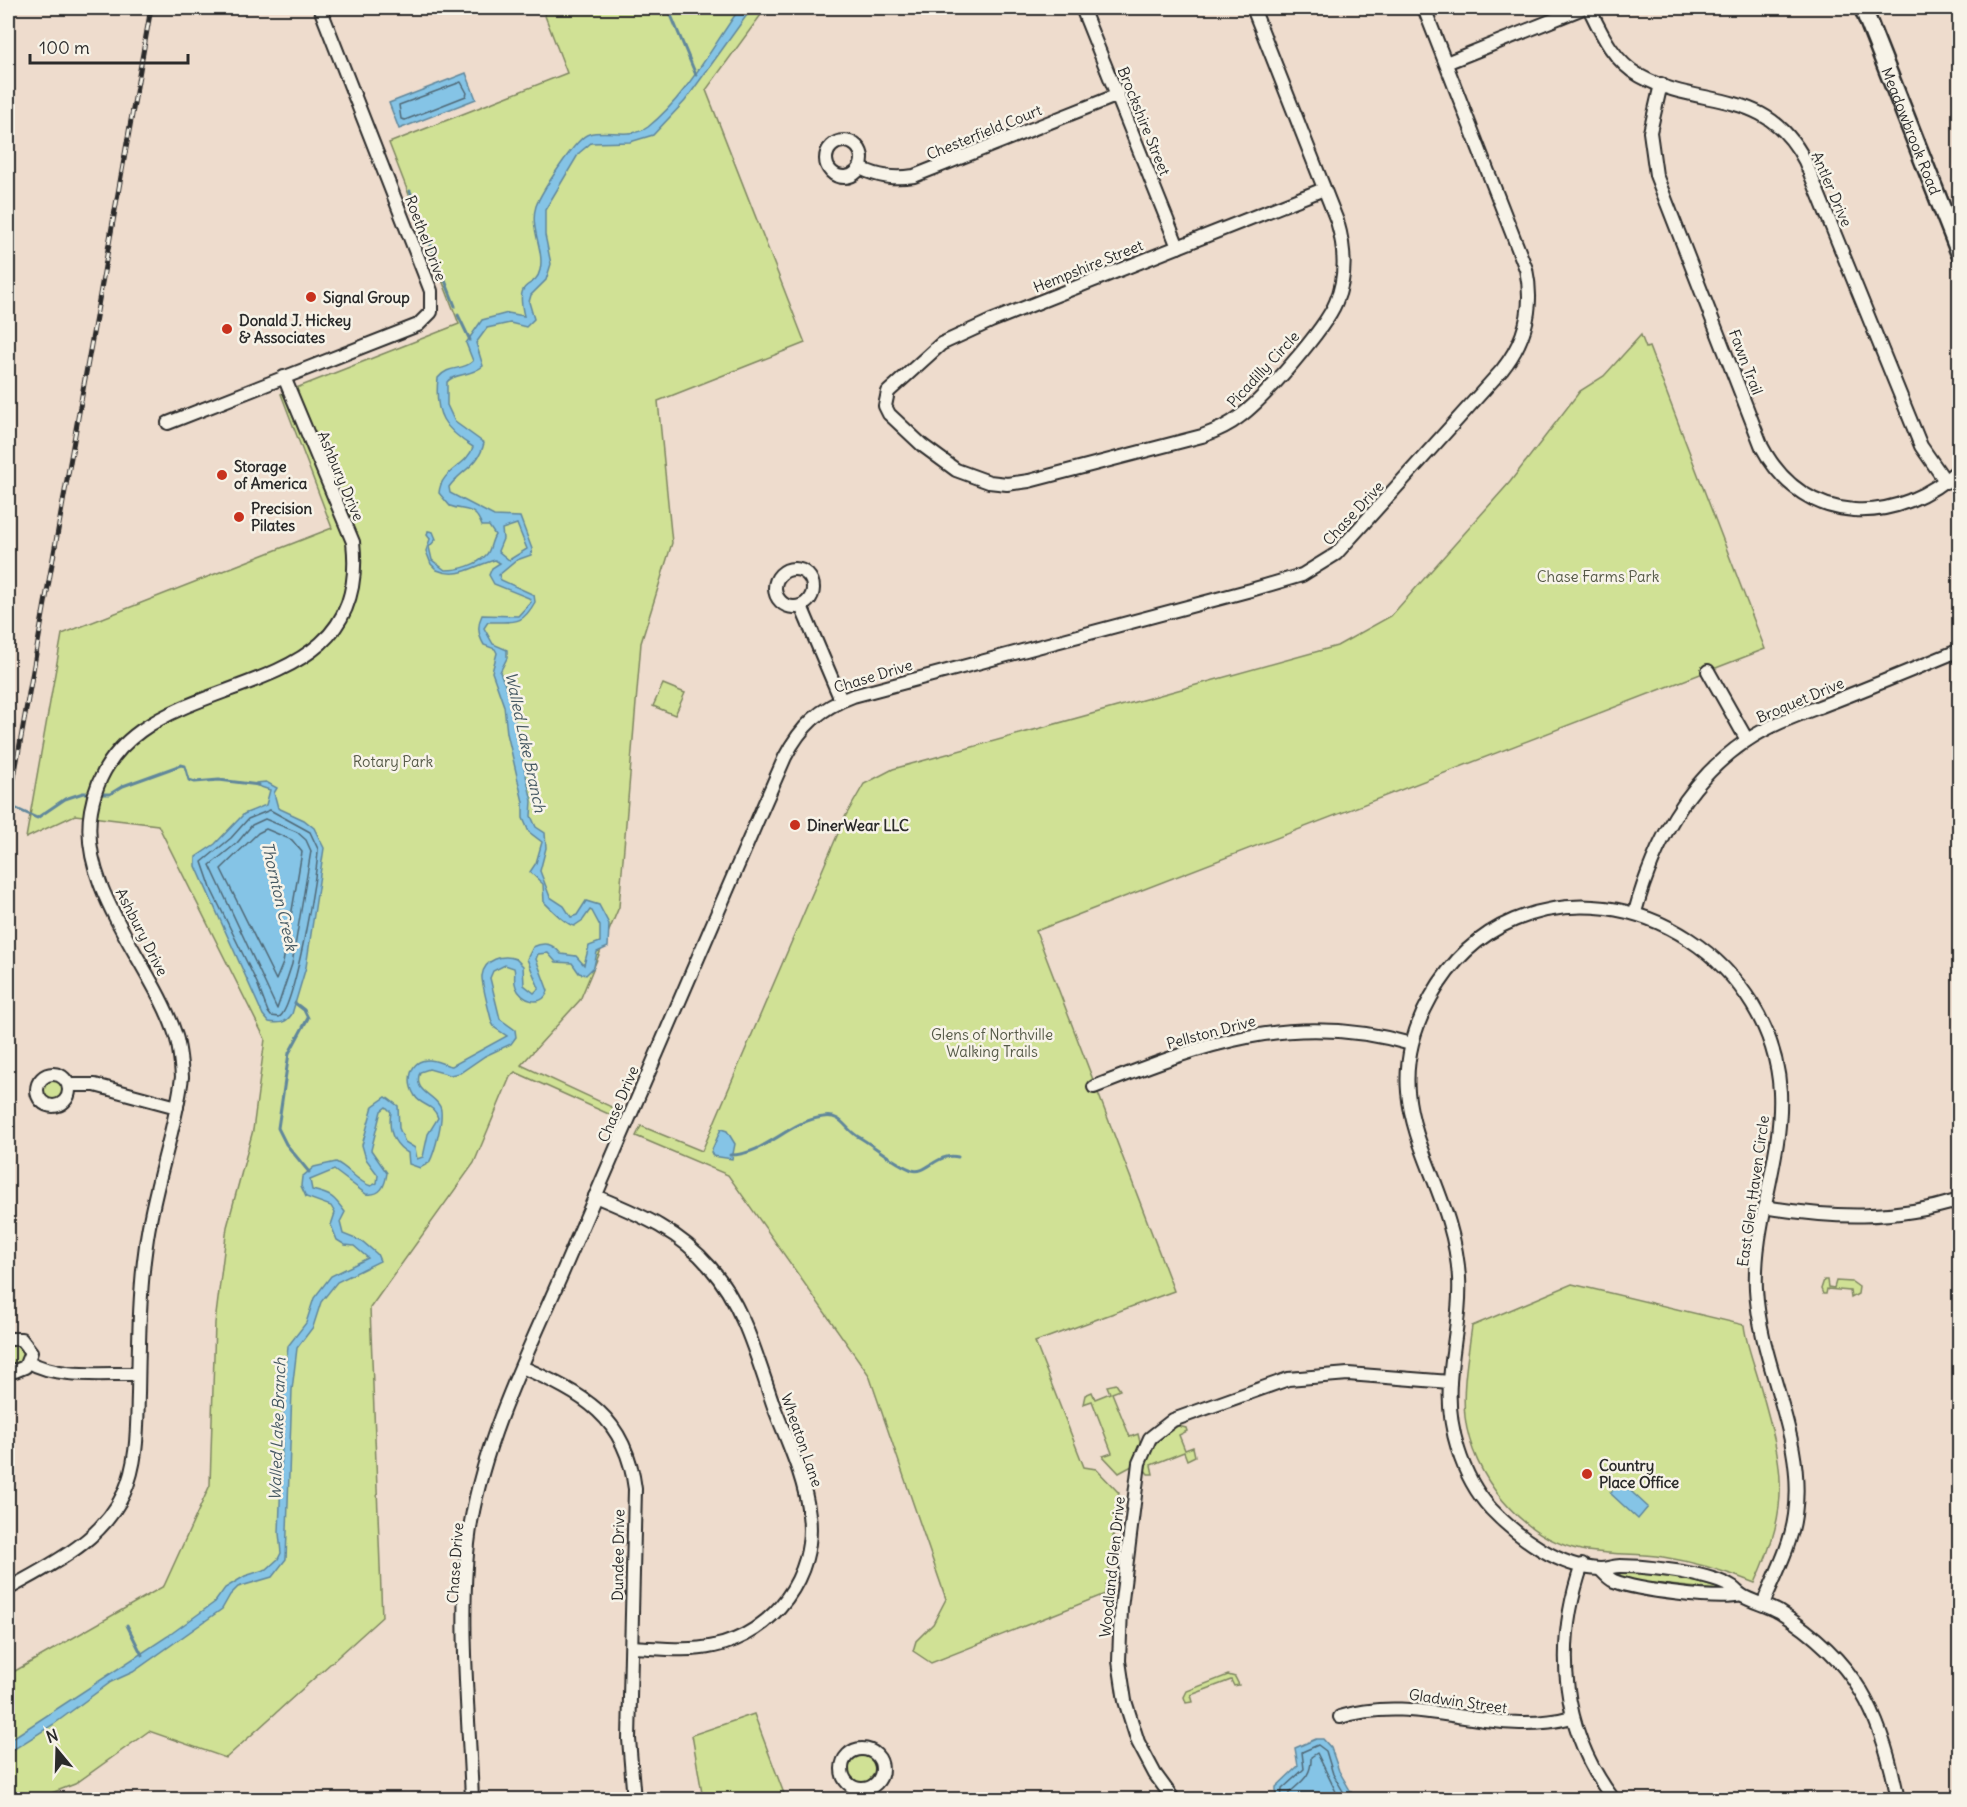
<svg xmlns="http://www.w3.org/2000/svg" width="1967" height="1807" font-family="Delius,sans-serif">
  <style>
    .green { fill: #d0e195; stroke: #7e8660; stroke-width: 1.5 }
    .water { fill: #85c4e6; stroke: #61879b; stroke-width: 1.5; fill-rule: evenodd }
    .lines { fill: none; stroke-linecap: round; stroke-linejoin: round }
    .shore { stroke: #4f6876; stroke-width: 1.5 }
    .stream { stroke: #61879b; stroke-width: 3 }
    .street-casing { stroke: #2b2b2b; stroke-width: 16 }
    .secondary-casing { stroke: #2b2b2b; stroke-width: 21 }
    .street { stroke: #f7f3e8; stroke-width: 12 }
    .secondary { stroke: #f7f3e8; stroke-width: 16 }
    .rail-casing { stroke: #2b2b2b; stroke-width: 5 }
    .rail { stroke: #f7f3e8; stroke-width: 3; stroke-dasharray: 9; stroke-linecap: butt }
    .poi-dot { fill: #c8321e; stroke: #f7f3e8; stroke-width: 2 }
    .labels { text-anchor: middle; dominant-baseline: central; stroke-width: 5; stroke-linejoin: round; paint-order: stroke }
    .street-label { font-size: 15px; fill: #2b2b2b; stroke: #f7f3e8 }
    .poi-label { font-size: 15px; font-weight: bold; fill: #2b2b2b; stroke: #f7f3e8; text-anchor: start }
    .park-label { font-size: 15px; fill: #545846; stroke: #f7f3e8 }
    .water-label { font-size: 16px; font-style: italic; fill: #465963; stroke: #f7f3e8 }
  </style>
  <rect width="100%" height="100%" fill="#eedccd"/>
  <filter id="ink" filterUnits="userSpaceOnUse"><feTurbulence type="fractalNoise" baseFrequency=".0167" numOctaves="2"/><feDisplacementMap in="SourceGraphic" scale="12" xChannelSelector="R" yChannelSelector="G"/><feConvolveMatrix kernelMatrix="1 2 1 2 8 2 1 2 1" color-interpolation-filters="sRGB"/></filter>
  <g filter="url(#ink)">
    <!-- green -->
    <g class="green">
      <polygon points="542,8 766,8 706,90 805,343 658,401 672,543 641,643 619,907 580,1000 521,1065 616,1109 613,1116 515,1072 510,1077 474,1163 370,1308 382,1617 226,1758 149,1731 75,1784 36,1799 8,1799 8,1675 164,1586 210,1485 215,1323 227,1227 253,1130 265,1039 158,825 75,815 26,838 62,634 332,528 281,394 459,324 389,143 567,73"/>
      <polygon points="1641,335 1646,348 1649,347 1765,649 1036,931 1174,1291 1035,1342 1084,1467 1096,1469 1119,1493 1109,1568 1113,1581 1106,1584 1105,1594 931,1663 913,1651 916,1641 933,1624 946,1599 869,1375 728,1175 636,1136 641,1126 702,1151 845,817 864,784 893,769 1337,646 1391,616 1510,482 1580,391 1604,376"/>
      <polygon points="663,684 685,693 675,715 653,706"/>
      <circle cx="53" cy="1089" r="10"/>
      <polygon points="1824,1280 1827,1280 1828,1287 1834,1288 1836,1281 1852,1282 1859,1287 1858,1294 1851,1298 1850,1291 1827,1289 1826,1294 1823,1294 1821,1289"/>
      <path d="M 1572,1284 L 1744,1325 C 1746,1343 1753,1361 1758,1378 C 1782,1464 1794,1498 1755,1583 C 1725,1571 1695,1562 1663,1557 C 1636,1553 1608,1555 1581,1550 C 1521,1537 1472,1476 1465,1417 C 1462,1387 1468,1356 1472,1326 Z"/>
      <circle cx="15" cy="1354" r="9"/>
      <polygon points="1116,1384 1120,1390 1112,1393 1130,1437 1138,1434 1140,1442 1132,1466 1119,1473 1103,1456 1112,1453 1092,1401 1083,1404 1085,1395 1092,1392 1095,1399 1110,1393 1107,1386"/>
      <path d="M 1178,1426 L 1186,1428 L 1187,1431 L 1179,1435 L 1185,1450 L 1193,1447 L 1195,1456 L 1187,1460 L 1184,1452 L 1151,1465 L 1153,1474 L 1148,1474 L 1145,1470 C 1149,1449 1158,1435 1178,1426 Z"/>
      <polygon points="1624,1571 1680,1577 1727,1591 1631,1581 1618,1576"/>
      <polygon points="1228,1675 1235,1677 1239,1685 1234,1686 1231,1680 1191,1695 1193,1702 1186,1703 1184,1697 1187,1691"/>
      <polygon points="754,1714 786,1799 703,1799 692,1735"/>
      <circle cx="862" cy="1769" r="14"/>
    </g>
    <!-- water -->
    <g class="water">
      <path d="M 740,8 L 752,8 L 685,101 L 653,135 L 630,142 L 591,143 L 579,153 L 545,210 L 545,235 L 551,264 L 546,280 L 531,295 L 529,302 L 534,319 L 526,327 L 510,323 L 487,328 L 476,343 L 483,366 C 470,377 454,373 447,382 L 447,405 L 455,422 L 484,443 C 479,466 461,470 449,487 L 450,493 L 494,516 L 520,517 L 532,549 L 531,555 L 517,560 L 499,575 L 501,580 L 534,595 L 535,602 C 521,627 514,621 488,622 L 484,628 L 493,644 L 507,650 L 507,658 L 500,672 L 513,705 L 516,732 L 532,801 L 531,816 L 536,827 L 545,833 L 546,848 L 540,871 L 550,897 L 564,906 L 571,917 L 577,915 L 586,901 L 599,905 L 609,924 L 608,947 L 597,952 L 594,967 L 586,975 L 579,973 L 572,963 L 556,962 L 548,953 L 538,954 L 536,959 L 548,991 C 542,1008 521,1001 516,987 C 513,980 516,974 514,968 L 505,965 L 493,971 L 490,978 L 500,1019 L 515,1030 L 516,1037 L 511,1044 L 485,1056 L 460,1073 L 450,1075 L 429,1069 L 420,1072 C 413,1091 431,1093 439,1105 C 446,1114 434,1154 429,1163 L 420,1168 L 409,1164 L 408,1153 C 393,1144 388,1129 391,1112 L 386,1107 L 381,1111 L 371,1150 L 387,1173 C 385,1186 381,1196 366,1194 L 334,1170 L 310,1180 L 312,1190 C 332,1195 333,1196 345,1212 L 340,1222 L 343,1234 L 363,1242 L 377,1254 L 380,1261 L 337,1282 L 321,1302 L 313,1327 L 297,1348 L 292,1390 L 286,1559 L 272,1577 L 238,1587 L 230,1595 L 222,1609 L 133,1672 L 111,1682 L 54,1724 L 8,1753 L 8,1741 L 168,1636 L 215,1602 L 225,1588 L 245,1576 L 267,1569 L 278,1559 L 281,1553 L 279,1533 L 284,1390 L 288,1346 L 306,1323 L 314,1298 L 331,1276 L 368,1258 L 354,1246 L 345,1245 L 337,1240 L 331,1225 L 335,1213 L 331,1206 L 306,1197 L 301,1186 L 302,1177 L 314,1167 L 336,1162 C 349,1168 357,1182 371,1186 L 377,1183 L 378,1175 L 366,1159 L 362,1145 L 373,1106 L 386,1097 L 398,1106 L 399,1128 L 405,1142 L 415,1148 L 417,1159 L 423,1157 L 428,1134 L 438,1118 C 434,1104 421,1106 415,1096 C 406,1082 409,1060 429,1060 C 436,1060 445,1065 452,1066 L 507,1036 L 495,1028 L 492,1023 C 490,1015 481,981 482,976 C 484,959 503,954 516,959 L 523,966 L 524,985 L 534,993 L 539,988 L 527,959 L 533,947 C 545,941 553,944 561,954 L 576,956 L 584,965 L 589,946 L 600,942 L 600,926 L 592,911 L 590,910 L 583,920 L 574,926 C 565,924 551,909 544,902 L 543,884 L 530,872 L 536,863 L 542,842 L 529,832 L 523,818 L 523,802 L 507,733 L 504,706 L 492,672 L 497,653 L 495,649 L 484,645 C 478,635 477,625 482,615 L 518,616 L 531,602 L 529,598 L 494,584 L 489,575 L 492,568 L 500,563 L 495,560 C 474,565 459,580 437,570 L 431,564 L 426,551 L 430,539 L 427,535 L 428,531 L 433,532 L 436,539 L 429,547 L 432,560 L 445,570 C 459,570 478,565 487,554 C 491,549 491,541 495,535 L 489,526 L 482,526 C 475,506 467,512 450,506 L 439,493 C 441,469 467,467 473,447 C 444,429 434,414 438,378 C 449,364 462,372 473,361 L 466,343 L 482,320 L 508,313 L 524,316 C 514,275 535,292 540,270 C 545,251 529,228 536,206 C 541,193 576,137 589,134 C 607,129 632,139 648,127 C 686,97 712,47 740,8 ZM 517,524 L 527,549 L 509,560 L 498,551 L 503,539 L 502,529 Z"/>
      <polygon points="466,73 476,99 399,129 389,103"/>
      <path d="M 266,782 L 277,788 L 274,793 L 278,808 L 304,820 L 314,828 L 324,848 L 306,967 L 292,1014 C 286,1023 280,1024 269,1022 L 263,1015 L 196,866 L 196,857 L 215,844 L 244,814 L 266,805 L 270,790 L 255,785 L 256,783 Z"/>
      <polygon points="721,1129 727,1131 735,1144 732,1159 713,1156 711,1152"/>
      <polygon points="1621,1482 1648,1507 1638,1519 1610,1493"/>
      <polygon points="1316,1739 1323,1739 1331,1748 1339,1771 1355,1799 1276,1799 1276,1787 1298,1766 1295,1748"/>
    </g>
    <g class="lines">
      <!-- shore -->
      <g class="shore">
        <polygon points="461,82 467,93 466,96 405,120 401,119 399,105"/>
        <path d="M 270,810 L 310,832 L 318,849 C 318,871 294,1011 279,1017 L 271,1016 L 268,1012 L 257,983 L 212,891 L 202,862 L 231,838 L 248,819 Z"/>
        <polygon points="265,819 297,832 306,840 311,851 292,964 277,1009 210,865 237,843 252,825"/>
        <polygon points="266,829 292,840 302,852 283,963 276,980 221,869 258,833"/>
        <polyline points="1281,1800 1282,1789 1304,1769 1302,1752 1318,1745 1326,1751 1333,1774 1348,1800"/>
        <path d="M 1288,1800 L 1289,1793 C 1302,1781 1312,1776 1311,1757 L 1317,1753 L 1340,1800"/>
      </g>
      <!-- stream -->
      <g class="stream">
        <polyline points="668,8 696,75"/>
        <polyline points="410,191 455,306"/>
        <polyline points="458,315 470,340"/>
        <polyline points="100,794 110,794 123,786 181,765 185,766 189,780 195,782 219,780 259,785"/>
        <polyline points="8,805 37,818 65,799 83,793 94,793"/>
        <polyline points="295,1003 304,1010 308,1018 289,1053 278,1128 286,1144 309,1172"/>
        <path d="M 730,1155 C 765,1155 789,1121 823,1117 C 842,1114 844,1128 857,1136 C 875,1146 892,1162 912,1170 C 927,1175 937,1152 958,1157"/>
        <polyline points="127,1625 142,1655"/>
        <polyline points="1272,1800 1275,1798"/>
      </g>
      <defs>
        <g id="street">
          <polyline points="1082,8 1178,247"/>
          <path d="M 1253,8 L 1337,221 C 1345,248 1347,276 1336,302 C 1325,329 1263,400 1239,417 C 1228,426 1216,431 1202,436 L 1029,481 L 1007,484 L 989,482 L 956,470 L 922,445 L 889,414 L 885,406 L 888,392 L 941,344 L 991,321 L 1324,189"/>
          <path d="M 1589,8 C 1601,33 1614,62 1640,76 C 1701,110 1766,85 1805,161 L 1921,446 L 1946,482"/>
          <polyline points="1446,63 1583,8"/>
          <path d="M 1661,84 L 1650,132 L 1656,175 L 1762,447 C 1805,529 1899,526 1960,468"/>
          <circle cx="844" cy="159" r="18"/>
          <path d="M 860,168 C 879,177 894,179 914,176 L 1118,95"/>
          <polyline points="168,423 418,325 431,312 431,291 320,8"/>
          <circle cx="794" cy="588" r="19"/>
          <polyline points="801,606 841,700"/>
          <polyline points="1708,671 1747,740"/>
          <path d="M 1635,912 C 1654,844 1686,782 1746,741 C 1774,722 1807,712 1837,700 C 1878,684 1919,667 1960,650"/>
          <circle cx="53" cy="1090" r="16"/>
          <polyline points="69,1085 95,1085 177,1107"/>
          <path d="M 1094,1087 C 1204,1044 1292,1010 1411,1044"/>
          <path d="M 595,1196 C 638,1214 679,1230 710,1267 C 744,1306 757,1358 774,1407 C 787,1441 805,1478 809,1515 C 817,1575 773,1634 714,1646 C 688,1652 658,1648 632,1647"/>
          <path d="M 1764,1207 C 1832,1218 1893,1221 1960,1200"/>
          <polyline points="8,1339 21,1339 31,1352 25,1367 15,1371 8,1369"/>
          <path d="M 29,1362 C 59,1379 104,1373 138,1374"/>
          <path d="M 522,1367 C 583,1394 626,1416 635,1489 L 629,1739 L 634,1800"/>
          <path d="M 1582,1565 C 1554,1646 1561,1731 1614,1800"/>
          <path d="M 1600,1569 C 1604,1573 1609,1579 1614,1581 C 1637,1590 1718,1601 1741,1595"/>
          <path d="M 8,1589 C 52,1564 102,1541 124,1493 C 138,1462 137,1427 138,1394 C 139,1345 139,1294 146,1245 C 153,1188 175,1133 182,1077 C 181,1063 180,1049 176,1036 C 153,964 77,889 91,810 C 118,651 374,727 353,542 L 284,377"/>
          <path d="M 1763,1604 C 1775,1575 1791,1546 1795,1515 C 1806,1436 1760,1367 1756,1289 C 1753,1222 1783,1159 1780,1092 C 1773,965 1634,870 1514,920 C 1478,935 1450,963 1431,997 C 1367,1111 1453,1170 1459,1278 C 1461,1313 1452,1347 1450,1382 C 1447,1426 1461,1476 1491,1509 C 1518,1537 1560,1568 1600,1569 C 1607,1569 1613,1566 1620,1566 C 1641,1566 1663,1569 1683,1572 C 1698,1575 1720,1579 1733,1588 C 1736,1590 1738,1593 1741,1595 C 1752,1602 1767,1605 1779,1612 C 1855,1659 1882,1714 1898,1800"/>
          <path d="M 1340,1717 C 1421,1692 1493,1739 1572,1717"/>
          <circle cx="862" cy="1769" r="20"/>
          <path d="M 472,1800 C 469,1713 457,1607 471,1522 C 487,1430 531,1347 567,1262 C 639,1094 711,925 785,757 C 801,726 820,708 853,696 L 1251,590 L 1302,575 L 1336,554 L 1502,370 C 1526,340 1534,306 1526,269 L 1424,8"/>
          <polyline points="1174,1800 1155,1774 1138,1742 1125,1701 1119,1661 1121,1608 1139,1463 1150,1438 1173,1420 1288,1379 1348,1374 1450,1382"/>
        </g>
        <g id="secondary">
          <path id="s1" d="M 1863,8 L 1960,254"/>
        </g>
      </defs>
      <!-- street casing -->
      <use href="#street" class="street-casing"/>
      <!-- secondary casing -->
      <use href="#secondary" class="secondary-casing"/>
      <!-- street -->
      <use href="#street" class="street"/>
      <!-- secondary -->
      <use href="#secondary" class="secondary"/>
      <defs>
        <polyline id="rail" points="8,811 151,8"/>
      </defs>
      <!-- rail casing -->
      <use href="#rail" class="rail-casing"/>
      <!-- rail -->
      <use href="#rail" class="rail"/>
    </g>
  </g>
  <!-- markers -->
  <g class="poi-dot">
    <circle cx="311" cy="297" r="6"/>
    <circle cx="227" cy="329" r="6"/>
    <circle cx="222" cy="475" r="6"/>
    <circle cx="239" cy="517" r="6"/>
    <circle cx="795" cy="825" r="6"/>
    <circle cx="1587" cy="1474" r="6"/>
  </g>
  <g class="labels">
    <!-- street labels -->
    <g class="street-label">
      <text transform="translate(1144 121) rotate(68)">Brockshire Street</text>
      <text stroke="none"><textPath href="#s1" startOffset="132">Meadowbrook Road</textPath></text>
      <text transform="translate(984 132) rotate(-22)">Chesterfield Court</text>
      <text transform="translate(1832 189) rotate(67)">Antler Drive</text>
      <text transform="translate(426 238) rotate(69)">Roethel Drive</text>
      <text transform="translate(1088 266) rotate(-22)">Hempshire Street</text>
      <text transform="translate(1746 362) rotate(69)">Fawn Trail</text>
      <text transform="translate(1263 369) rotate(-47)">Picadilly Circle</text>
      <text transform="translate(341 476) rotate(67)">Ashbury Drive</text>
      <text transform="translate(1353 513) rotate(-47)">Chase Drive</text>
      <text transform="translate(873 676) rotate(-17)">Chase Drive</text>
      <text transform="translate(1800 700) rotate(-23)">Broquet Drive</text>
      <text transform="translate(142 932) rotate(63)">Ashbury Drive</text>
      <text transform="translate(1211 1032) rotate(-15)">Pellston Drive</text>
      <text transform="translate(618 1104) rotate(-67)">Chase Drive</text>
      <text transform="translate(1753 1191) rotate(-82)">East Glen Haven Circle</text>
      <text transform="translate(802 1440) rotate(71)">Wheaton Lane</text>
      <text transform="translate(618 1555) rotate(-89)">Dundee Drive</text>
      <text transform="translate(455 1563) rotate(-86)">Chase Drive</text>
      <text transform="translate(1112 1567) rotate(-84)">Woodland Glen Drive</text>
      <text transform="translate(1458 1701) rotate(8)">Gladwin Street</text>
    </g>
    <!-- poi labels -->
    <g class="poi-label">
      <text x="323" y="297">Signal Group</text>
      <text x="239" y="320">Donald J. Hickey<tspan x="239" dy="17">&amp; Associates</tspan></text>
      <text x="234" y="466">Storage<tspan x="234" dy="17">of America</tspan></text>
      <text x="251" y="508">Precision<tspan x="251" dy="17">Pilates</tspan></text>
      <text x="807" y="825">DinerWear LLC</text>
      <text x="1599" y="1465">Country<tspan x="1599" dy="17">Place Office</tspan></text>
    </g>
    <!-- park labels -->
    <g class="park-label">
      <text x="1598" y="576">Chase Farms Park</text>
      <text x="393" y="761">Rotary Park</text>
      <text x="992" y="1034">Glens of Northville<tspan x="992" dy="17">Walking Trails</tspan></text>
    </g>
    <!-- water labels -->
    <g class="water-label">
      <text transform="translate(526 742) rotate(78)">Walled Lake Branch</text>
      <text transform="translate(280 896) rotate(77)">Thornton Creek</text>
      <text transform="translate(277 1429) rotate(-88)">Walled Lake Branch</text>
    </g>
  </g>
  <!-- margin -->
  <rect width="1967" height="1807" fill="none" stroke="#f7f3e8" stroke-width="30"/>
  <rect x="15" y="15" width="1937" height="1777" fill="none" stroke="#2b2b2b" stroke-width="2" filter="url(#ink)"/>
  <!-- north arrow -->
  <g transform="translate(57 1750) rotate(341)" stroke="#f7f3e8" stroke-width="4.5" paint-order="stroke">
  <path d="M0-4.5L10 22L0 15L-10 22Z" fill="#2b2b2b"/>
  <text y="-9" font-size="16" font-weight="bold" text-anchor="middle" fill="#2b2b2b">N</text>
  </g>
  <!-- scale -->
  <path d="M30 54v9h158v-9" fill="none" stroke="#2b2b2b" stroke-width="3"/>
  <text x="39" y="54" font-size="18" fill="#2b2b2b" stroke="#f7f3e8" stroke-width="4.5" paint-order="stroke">100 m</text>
</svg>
